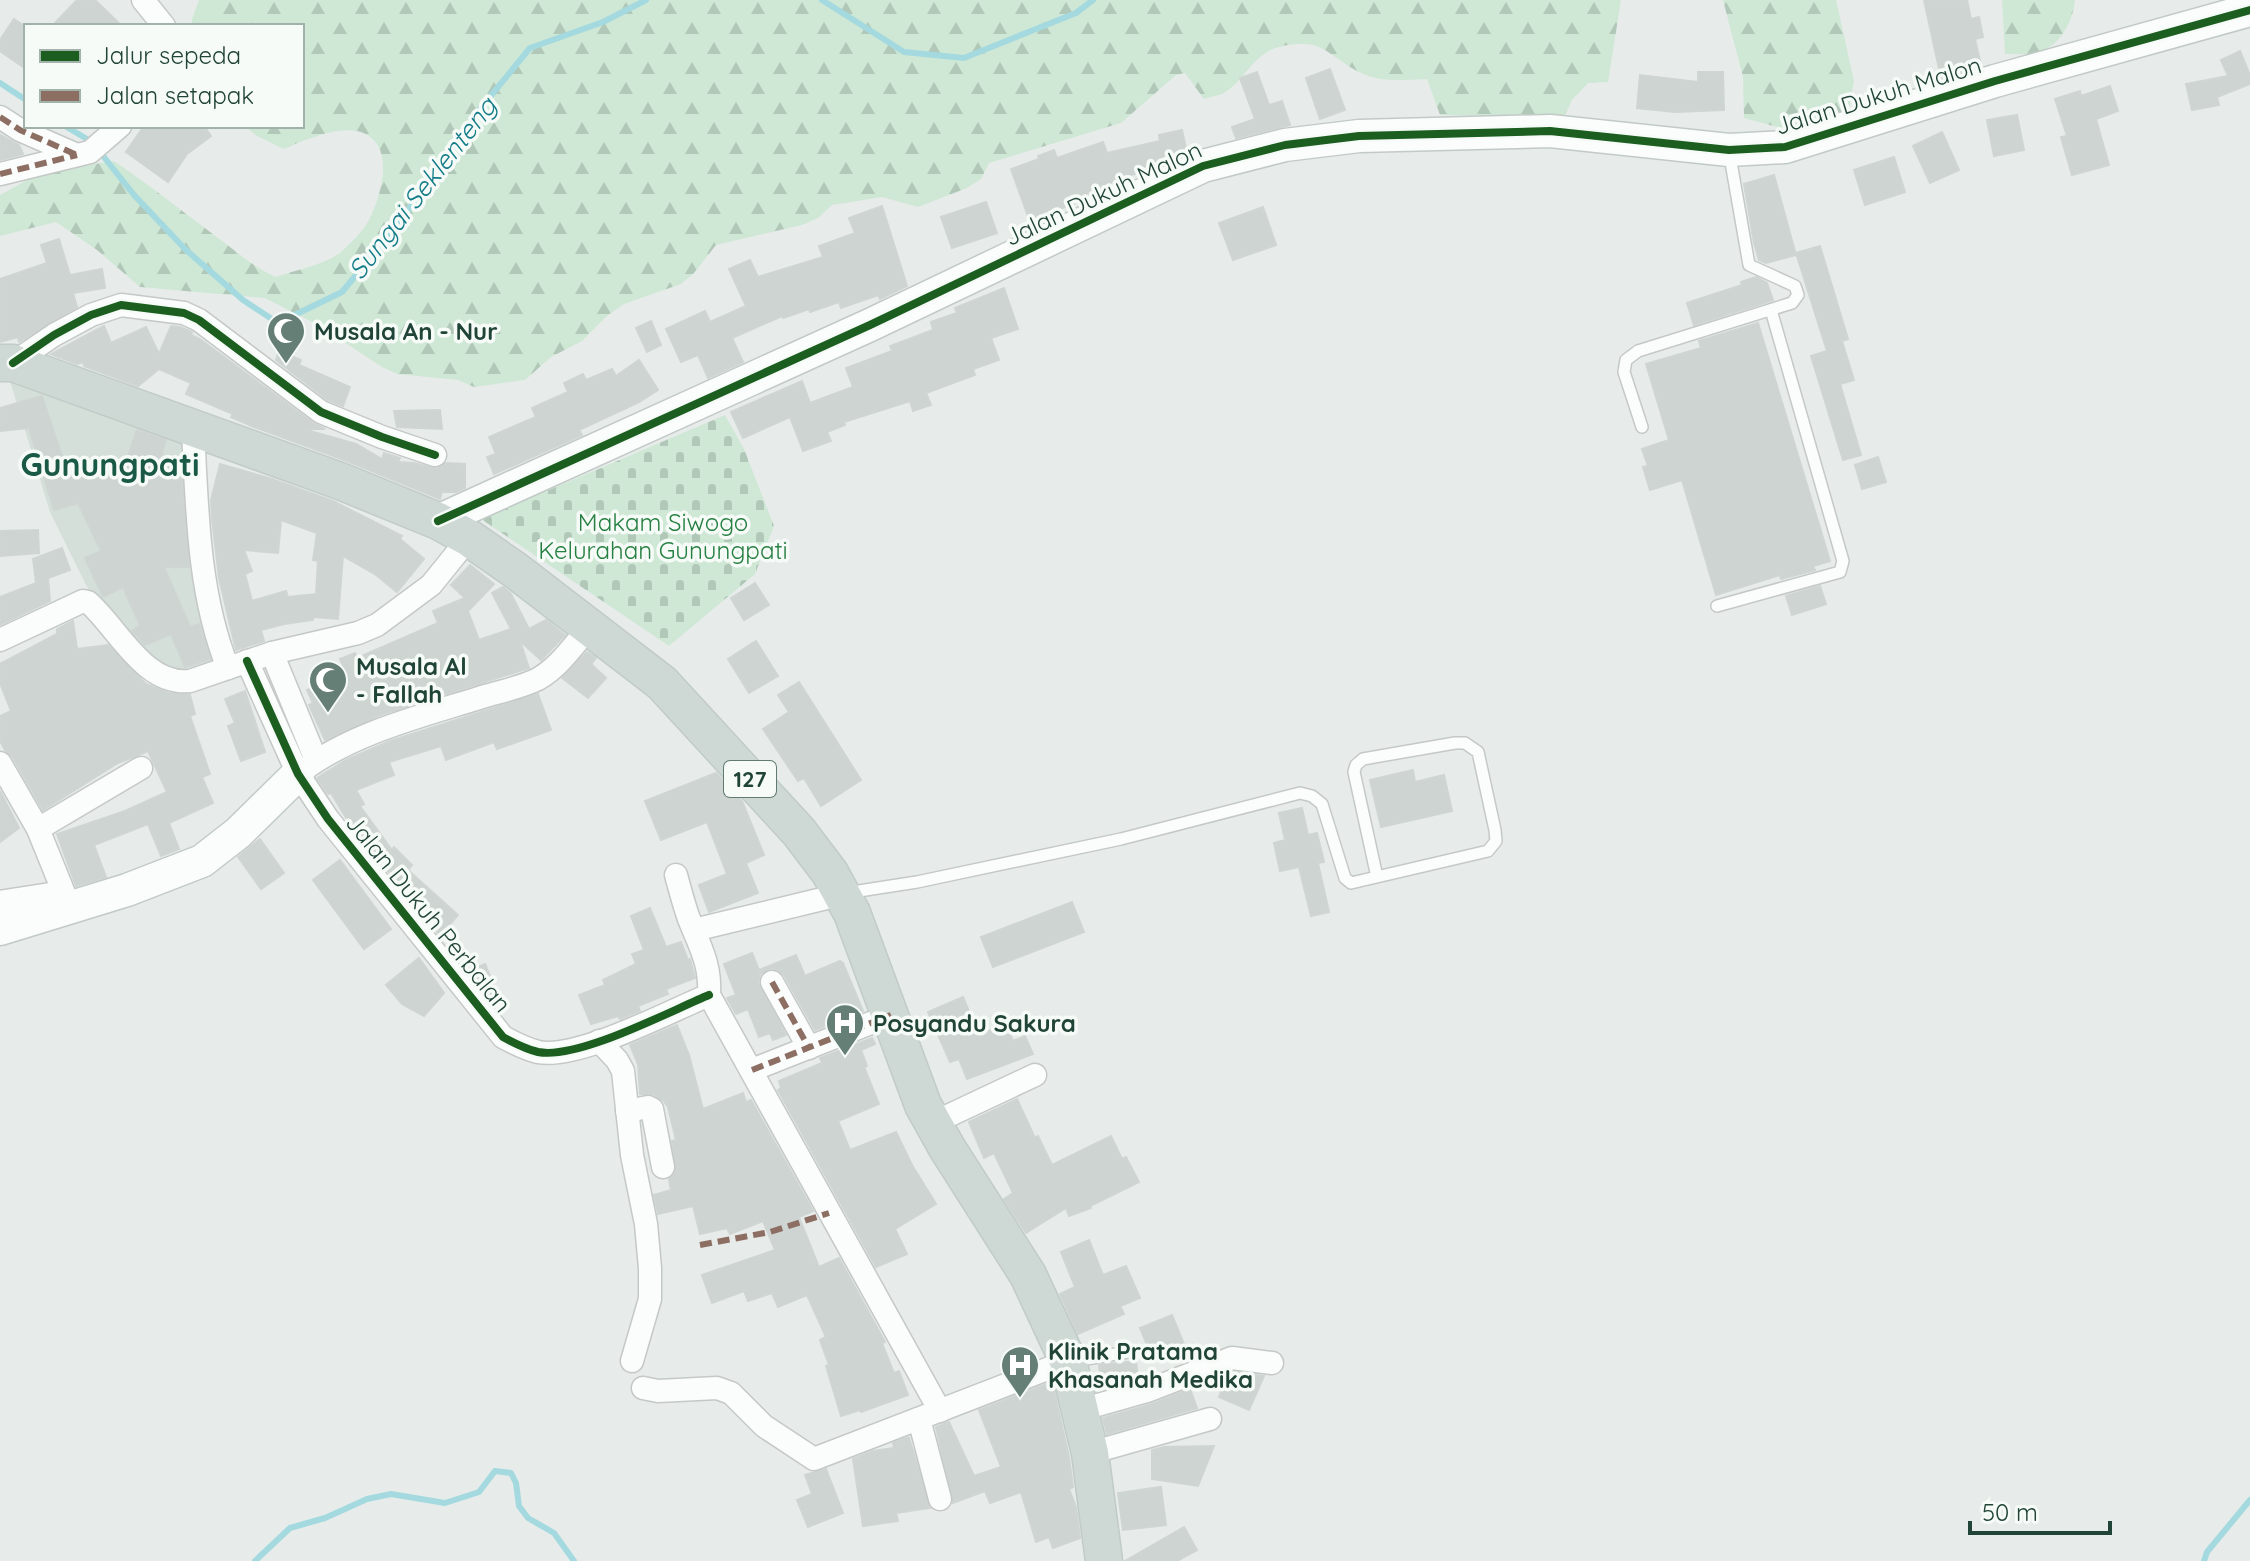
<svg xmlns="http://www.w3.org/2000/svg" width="2250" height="1561" font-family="Quicksand,sans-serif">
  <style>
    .built { fill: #d4dfd9 }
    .forest { fill: url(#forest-firs) }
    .cemetery { fill: url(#cemetery-stones) }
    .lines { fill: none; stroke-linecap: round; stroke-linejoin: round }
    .stream { stroke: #a4dadf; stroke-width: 6 }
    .building { fill: #cdd4d1; stroke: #cfd5d3; stroke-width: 2; fill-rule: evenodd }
    .lane-casing { stroke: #c4c9c7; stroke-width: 14 }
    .street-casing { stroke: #c4c9c7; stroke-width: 25 }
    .secondary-casing { stroke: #c2cac7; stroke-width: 35 }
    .primary-casing { stroke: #c1cbc8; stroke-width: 39 }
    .lane { stroke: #fbfcfc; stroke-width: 11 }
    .street { stroke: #fbfcfc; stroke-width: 22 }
    .secondary { stroke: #fbfcfc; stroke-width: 32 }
    .primary { stroke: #ced8d5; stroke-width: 36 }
    .quiet { stroke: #8d6e63; stroke-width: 6; stroke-dasharray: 12 6; stroke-linecap: butt }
    .cycleway-casing { stroke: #f6fbf8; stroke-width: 13 }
    .cycleway { stroke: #1b5e20; stroke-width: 8 }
    .labels { text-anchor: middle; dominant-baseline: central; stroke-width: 7; stroke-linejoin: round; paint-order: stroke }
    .shield { fill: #f6fbf8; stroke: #617b72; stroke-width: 2 }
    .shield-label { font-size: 22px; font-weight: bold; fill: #214438 }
    .street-label { font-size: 24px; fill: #214438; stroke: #f6fbf8 }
    .poi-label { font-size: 24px; font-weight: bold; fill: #214438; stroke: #f6fbf8; text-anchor: start }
    .park-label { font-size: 24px; fill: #268042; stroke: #f6fbf8 }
    .water-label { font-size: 26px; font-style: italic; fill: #137c88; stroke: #f6fbf8 }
    .district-label { font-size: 32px; font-weight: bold; fill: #1a5945; stroke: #f6fbf8 }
  </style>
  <defs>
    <pattern id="forest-firs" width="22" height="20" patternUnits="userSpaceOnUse" patternTransform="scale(2)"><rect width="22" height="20" fill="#cfe7d5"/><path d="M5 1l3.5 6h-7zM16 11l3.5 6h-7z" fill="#b1c7b8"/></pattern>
    <pattern id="cemetery-stones" width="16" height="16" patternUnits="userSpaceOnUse" patternTransform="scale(2)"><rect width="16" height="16" fill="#cfe7d5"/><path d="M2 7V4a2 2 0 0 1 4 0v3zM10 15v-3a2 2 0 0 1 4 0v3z" fill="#b1c7b8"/></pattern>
  </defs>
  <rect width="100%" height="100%" fill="#e7ecea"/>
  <!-- built -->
  <polygon class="built" points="10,381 46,386 173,429 197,461 225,667 188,680 160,671 87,587 50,512"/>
  <!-- forest -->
  <g class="forest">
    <path d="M 199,0 L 1621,0 L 1608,82 L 1588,83 L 1572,100 L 1564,117 L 1440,115 L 1427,79 C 1404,80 1380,83 1359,72 C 1327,56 1323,36 1279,47 C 1253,53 1244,83 1222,94 C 1217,96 1209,97 1204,99 L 1185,73 L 1176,75 L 1121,123 L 989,163 L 981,179 L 967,188 L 918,207 L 882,197 L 832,205 L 818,218 L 802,225 L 716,245 L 694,273 L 681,284 L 624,304 L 607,316 L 582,341 L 551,357 L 525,380 L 474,387 L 458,380 L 397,374 L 382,367 L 320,326 L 265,298 L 140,287 L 97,250 L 56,222 L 0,236 L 0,195 L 42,172 L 114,161 C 148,184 181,210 214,235 C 235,250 251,266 276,277 C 296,270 323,265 340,253 C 349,245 363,231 369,220 C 381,196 397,145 361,132 C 339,125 304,140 284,149 L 257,136 L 245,126 L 302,126 L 302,26 L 192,26 L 192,19 Z"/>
    <polygon points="1723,0 1836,0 1854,81 1848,114 1806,135 1744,118 1743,77"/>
    <path d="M 2002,0 L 2075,0 C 2073,21 2061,45 2039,52 C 2029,55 2016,54 2005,54 Z"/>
  </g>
  <!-- cemetery -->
  <polygon class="cemetery" points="725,415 744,449 774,526 755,574 669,646 481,519"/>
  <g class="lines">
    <!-- stream -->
    <g class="stream">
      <polyline points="822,0 904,52 964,58 1076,13 1093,0"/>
      <polyline points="0,83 26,100"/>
      <polyline points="65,126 92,142 134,195 186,250 243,300 278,323 342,292 397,226 475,115 530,48 603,22 646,0"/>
      <polyline points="255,1561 290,1528 325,1518 367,1499 391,1494 445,1503 479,1492 495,1471 511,1473 516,1483 519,1506 528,1518 554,1533 574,1561"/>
      <polyline points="2204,1561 2207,1552 2250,1500"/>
    </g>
  </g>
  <!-- building -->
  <g class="building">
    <polygon points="77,0 95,0 122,26 52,26"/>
    <polygon points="1924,0 1967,0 1971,19 1979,17 1983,37 1975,39 1981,65 1941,78"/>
    <polygon points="14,19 26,27 26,69 0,51 0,40"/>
    <polygon points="2240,51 2250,75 2250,84 2217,97 2219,105 2192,110 2186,84 2228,76 2221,60"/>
    <polygon points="1330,69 1345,110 1320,119 1306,78"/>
    <polygon points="1257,72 1269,105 1282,101 1290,125 1236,138 1232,127 1255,119 1240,78"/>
    <polygon points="1698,72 1723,72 1724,110 1675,112 1637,108 1640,75 1698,82"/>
    <polygon points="2110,86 2118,111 2096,119 2109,165 2072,175 2061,137 2067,136 2055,99 2080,91 2081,96"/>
    <polygon points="2017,115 2024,150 1994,156 1987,120"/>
    <polygon points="144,126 204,126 211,136 187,154 168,182 126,152"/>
    <polygon points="1182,130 1187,153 1148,171 1116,178 1118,185 1073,201 1074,204 1029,219 1011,169 1039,159 1038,156 1054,150 1057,158 1103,142 1107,153 1160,141 1159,135"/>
    <polygon points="1942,132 1959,170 1930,183 1913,146"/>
    <polygon points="0,135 19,145 23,154 0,160"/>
    <polygon points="1894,157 1905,192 1865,205 1854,170"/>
    <polygon points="1774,175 1796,255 1766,263 1759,260 1754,243 1744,184"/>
    <polygon points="986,202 997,233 952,248 941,217"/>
    <polygon points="882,206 907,286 880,299 878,295 841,308 839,302 810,312 809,309 783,318 782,316 732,338 743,362 708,378 698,355 681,362 666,329 705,311 710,322 746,306 729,269 750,260 758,277 823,257 819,246 855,233 849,218"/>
    <polygon points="1263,207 1276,245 1233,260 1219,223"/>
    <polygon points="59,239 70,275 102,269 105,288 73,293 77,307 19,342 18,337 0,342 0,279 47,263 41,245"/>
    <polygon points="1820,246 1848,339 1842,341 1854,380 1840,384 1861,455 1843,460 1811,356 1827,351 1796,253"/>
    <polygon points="1756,277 1767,283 1773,300 1694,325 1687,303 1742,285 1741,282"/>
    <polygon points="1004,288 1018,329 991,338 999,360 973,369 975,375 926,393 931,405 913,411 910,401 844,422 845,425 827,432 831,441 803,451 790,417 743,438 731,412 802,381 810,403 853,387 846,368 892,351 890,346 933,330 931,322 957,313 955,308"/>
    <polygon points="651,321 661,345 647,352 636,328"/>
    <polygon points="1758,323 1830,561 1813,566 1815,570 1781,579 1780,575 1716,595 1682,480 1650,490 1643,467 1648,466 1642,449 1669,440 1646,364 1701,348 1699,341"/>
    <polygon points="104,326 111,343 146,327 159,354 171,326 180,327 192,332 191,335 200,339 313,423 325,429 303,429 356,444 382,459 384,453 400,458 398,462 414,463 437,469 446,463 465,464 465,488 456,492 442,492 440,499 347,461 254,427 231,417 233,414 186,394 191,383 159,369 138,386 84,366 83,362 77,364 51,354"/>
    <polygon points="279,351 301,360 299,365 350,387 343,406 328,400 276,360"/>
    <polygon points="639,360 658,390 639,402 579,430 582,435 494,474 487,457 496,454 489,437 536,417 532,408 568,392 564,383 583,374 586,380 612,369 616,376"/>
    <polygon points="42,396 69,477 123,471 137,430 166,440 158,466 181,465 189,567 164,567 190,627 199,624 210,659 185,667 171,634 145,645 132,631 140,625 123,587 103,597 85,558 101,551 78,503 54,510 29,428 0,431 0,408"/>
    <polygon points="440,410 442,429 397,427 394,411"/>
    <polygon points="1878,457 1886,482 1862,489 1855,465"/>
    <path d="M 220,464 L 272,479 L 333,501 L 402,536 L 400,539 L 424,559 L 397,592 L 376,575 L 343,556 L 338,619 L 313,617 L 313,620 L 284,624 L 261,630 L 264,641 L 236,650 L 219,578 L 212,519 L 211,500 ZM 281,520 L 317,533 L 313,560 L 318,561 L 316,594 L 288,597 L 286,591 L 252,601 L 245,574 L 252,571 L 244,550 L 278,553 Z"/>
    <polygon points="38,530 39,553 0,556 0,531"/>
    <polygon points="62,548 70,570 48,578 50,601 0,625 0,597 36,583 33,559"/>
    <polygon points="470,565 494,584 468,611 479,640 511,629 492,593 503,587 511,594 529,629 546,620 565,635 541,660 520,641 529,668 526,669 380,715 325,740 309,705 313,703 307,690 347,675 340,659 355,653 357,658 438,623 433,611 465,598 451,585"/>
    <polygon points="755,583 769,605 744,620 731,598"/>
    <polygon points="1820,586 1826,604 1792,615 1786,596"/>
    <polygon points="73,621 77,649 108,645 146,684 169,693 190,695 195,714 190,716 210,774 202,777 213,803 169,823 179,849 161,856 148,824 94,845 106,877 76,886 57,834 125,811 167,792 148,751 118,763 43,810 12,756 5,750 0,741 0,716 11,711 0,683 0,664 57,634 57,629"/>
    <polygon points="756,641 778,676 749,693 728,659"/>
    <polygon points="587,652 596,658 591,664 606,678 588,698 562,678"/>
    <polygon points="799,682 861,780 821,806 804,778 798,781 763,729 789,712 778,695"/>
    <polygon points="245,691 265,752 241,761 228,726 235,723 225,699"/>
    <polygon points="538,694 551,730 497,749 494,742 446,760 441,746 389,762 394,775 356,790 364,804 360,806 392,850 394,847 412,865 408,870 458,915 440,936 348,821 331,793 328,794 317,778 346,760 390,741"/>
    <polygon points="1413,770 1415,782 1444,775 1452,811 1381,827 1370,780"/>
    <polygon points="716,773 742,801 764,855 746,863 758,893 709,912 699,885 727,874 707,822 661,840 645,801"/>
    <polygon points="0,791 19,828 0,842"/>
    <polygon points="1302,808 1308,835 1317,833 1324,862 1318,863 1329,912 1311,916 1299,867 1280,871 1274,843 1285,840 1279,813"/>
    <polygon points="260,839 284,873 261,889 238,857"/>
    <polygon points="340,860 391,929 364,949 313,880"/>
    <polygon points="1072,902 1084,932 993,967 981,937"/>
    <polygon points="650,908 666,947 681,942 688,960 690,959 695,978 666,989 668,994 638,1006 640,1011 620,1019 618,1016 591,1024 579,995 605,985 603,980 636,964 632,954 644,950 631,916"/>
    <polygon points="752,953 759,970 796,955 805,976 840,961 843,963 863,1011 815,1030 784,975 778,970 771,968 760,974 758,983 786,1035 773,1040 770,1033 759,1037 748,1009 736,1014 727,998 736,995 724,964"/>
    <polygon points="419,958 444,993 424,1016 402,1004 386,985"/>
    <polygon points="485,964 501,1003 496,1005 468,971"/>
    <polygon points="963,997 976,1028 979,1026 982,1034 1006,1024 1013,1041 1025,1036 1033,1054 967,1079 959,1059 950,1062 928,1012"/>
    <polygon points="677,1025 689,1055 703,1109 743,1093 746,1102 751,1100 813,1211 799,1217 819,1267 839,1258 885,1342 882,1343 894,1373 899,1371 908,1395 861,1412 860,1410 841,1416 826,1366 829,1365 820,1340 826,1337 807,1295 778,1307 772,1293 748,1301 744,1291 712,1303 702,1275 775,1250 763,1221 730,1234 727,1228 700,1234 693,1206 658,1214 654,1195 671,1190 669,1179 676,1171 672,1141 676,1140 668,1107 663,1100 653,1094 640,1094 638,1064 630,1045"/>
    <polygon points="872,1038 875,1044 861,1050 867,1066 864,1067 879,1104 838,1121 850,1150 896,1132 912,1165 936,1204 895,1229 907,1254 876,1267 778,1090 781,1088 779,1081 822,1063 820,1058"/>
    <polygon points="1017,1099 1035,1138 1038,1136 1052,1165 1111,1136 1122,1159 1126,1157 1139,1182 1090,1206 1091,1208 1069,1216 1066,1208 1026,1233 1004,1199 1013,1193 994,1153 984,1158 969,1122"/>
    <polygon points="1089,1240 1103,1275 1126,1266 1140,1298 1120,1306 1124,1314 1078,1334 1060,1294 1075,1287 1061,1252"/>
    <polygon points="1172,1315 1186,1349 1164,1358 1159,1348 1150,1352 1140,1328"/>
    <polygon points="1136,1361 1138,1379 1101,1389 1099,1365"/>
    <polygon points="1234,1372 1264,1376 1249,1410 1219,1397 1228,1374"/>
    <polygon points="1052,1382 1069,1457 1073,1487 1069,1489 1076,1507 1080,1538 1053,1548 1049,1537 1036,1542 1021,1492 990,1503 985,1491 953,1503 936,1427 949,1422 974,1476 1001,1467 979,1410"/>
    <polygon points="1190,1389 1197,1408 1107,1434 1103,1418 1152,1404"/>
    <polygon points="907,1438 909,1438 930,1508 896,1513 898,1521 863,1526 853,1459 873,1451 894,1448 893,1443"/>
    <polygon points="1214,1446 1198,1486 1152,1479 1152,1450 1164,1447"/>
    <polygon points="826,1469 843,1513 808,1527 797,1500 812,1494 805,1475"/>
    <polygon points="1161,1487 1166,1525 1123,1530 1118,1493"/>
    <polygon points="1184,1527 1197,1550 1177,1561 1125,1561"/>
  </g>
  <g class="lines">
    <defs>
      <g id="lane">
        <polyline points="1642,427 1624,372 1626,360 1638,351 1792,303 1798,295 1795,286 1749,265 1729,151"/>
        <polyline points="1717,606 1840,572 1843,561 1771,310"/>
        <polyline points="846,893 917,882 1121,839 1300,793 1312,796 1322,804 1345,878 1351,883 1488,851 1496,841 1495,830 1478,752 1465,743 1455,743 1363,759 1356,765 1354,772 1377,877"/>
        <polyline points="1074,1361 1128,1352"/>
      </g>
      <g id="street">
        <polyline points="143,0 164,26"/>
        <polyline points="0,117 20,130 77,155"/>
        <polyline points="0,174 90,152 120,126"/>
        <polyline points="13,363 54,335 91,315 121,305 184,313 199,320 321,412 382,437 435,455"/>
        <path d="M 193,429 C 197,508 198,594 228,668"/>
        <path d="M 0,640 L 83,601 L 88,602 C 118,628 144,686 190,681 L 272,653 L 358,633 L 377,625 L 431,585 L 469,538"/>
        <polyline points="272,653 316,760"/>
        <path d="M 247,661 L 298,774 L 328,819 L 503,1037 C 514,1043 526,1049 538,1052 C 578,1060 670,1011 709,995"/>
        <polyline points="0,763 38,829 70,908"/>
        <path d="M 298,774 C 349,734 418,717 479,698 C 498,692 520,688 538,679 C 559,667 574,645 590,626"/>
        <polyline points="38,829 141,768"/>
        <path d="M 676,875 C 680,890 684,905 689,919 C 700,946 711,965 709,995"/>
        <polyline points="0,902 63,892"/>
        <polyline points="694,930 843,894"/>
        <polyline points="772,982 809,1048"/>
        <polyline points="709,995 940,1411"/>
        <polyline points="599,1041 617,1060 623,1071 632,1155 646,1224 650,1268 650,1299 632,1361"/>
        <polyline points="752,1070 891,1015"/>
        <polyline points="627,1111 648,1107 652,1109 663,1167"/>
        <polyline points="933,1123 1035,1075"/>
        <polyline points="643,1388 658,1391 717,1388 731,1393 764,1426 814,1459 1068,1361"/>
        <polyline points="1080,1410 1147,1391 1232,1358 1272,1363"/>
        <polyline points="919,1419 940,1499"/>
        <polyline points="1090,1453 1210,1419"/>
      </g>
      <g id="secondary">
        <polyline points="438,521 870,325 1203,166 1285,145 1359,136 1550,131 1729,150 1785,147 1995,81 2250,10"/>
        <polyline points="0,929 127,890 202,861 238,833 298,774"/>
      </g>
      <polyline id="primary" points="0,363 13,363 340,481 438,521 469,538 515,570 662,683 799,832 830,873 852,913 923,1105 947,1148 1028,1275 1068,1361 1090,1453 1104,1561"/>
    </defs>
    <!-- lane casing -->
    <use href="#lane" class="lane-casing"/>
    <!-- street casing -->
    <use href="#street" class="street-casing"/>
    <!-- secondary casing -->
    <use href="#secondary" class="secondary-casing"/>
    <!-- primary casing -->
    <use href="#primary" class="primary-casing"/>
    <!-- lane -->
    <use href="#lane" class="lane"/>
    <!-- street -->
    <use href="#street" class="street"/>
    <!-- secondary -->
    <use href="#secondary" class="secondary"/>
    <!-- primary -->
    <use href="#primary" class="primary"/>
    <!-- quiet -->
    <g class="quiet">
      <polyline points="0,117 20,130 77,155"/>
      <polyline points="0,174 77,155"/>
      <polyline points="772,982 809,1048"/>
      <polyline points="752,1070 891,1015"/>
      <polyline points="700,1245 770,1232 829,1213"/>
    </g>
    <defs>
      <g id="cycleway">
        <polyline points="13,363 54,335 91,315 121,305 184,313 199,320 321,412 382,437 435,455"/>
        <polyline points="438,521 870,325 1203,166 1285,145 1359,136 1550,131 1729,150 1785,147 1995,81 2250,10"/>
        <path d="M 247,661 L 298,774 L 328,819 L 503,1037 C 514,1043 526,1049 538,1052 C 578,1060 670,1011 709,995"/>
      </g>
    </defs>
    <!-- cycleway casing -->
    <use href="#cycleway" class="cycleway-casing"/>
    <!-- cycleway -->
    <use href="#cycleway" class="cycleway"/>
  </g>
  <!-- icons -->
  <defs>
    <symbol id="mosque-pin" viewBox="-11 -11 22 30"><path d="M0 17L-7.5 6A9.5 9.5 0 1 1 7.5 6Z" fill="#667f76" stroke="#f6fbf8"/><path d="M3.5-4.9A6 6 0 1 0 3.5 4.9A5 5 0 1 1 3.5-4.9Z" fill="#fff"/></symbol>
    <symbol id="hospital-pin" viewBox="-11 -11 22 30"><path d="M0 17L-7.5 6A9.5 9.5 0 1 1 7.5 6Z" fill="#667f76" stroke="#f6fbf8"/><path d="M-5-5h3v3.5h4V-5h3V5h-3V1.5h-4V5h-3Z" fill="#fff"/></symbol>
  </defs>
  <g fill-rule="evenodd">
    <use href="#mosque-pin" x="264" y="309" width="44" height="60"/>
    <use href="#mosque-pin" x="306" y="658" width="44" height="60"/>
    <use href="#hospital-pin" x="823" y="1001" width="44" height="60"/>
    <use href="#hospital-pin" x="998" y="1343" width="44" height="60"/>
  </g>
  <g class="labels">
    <!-- shield labels -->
    <rect class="shield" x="724" y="761" width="52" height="36" rx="6"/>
    <g class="shield-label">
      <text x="750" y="779">127</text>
    </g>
    <!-- street labels -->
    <g class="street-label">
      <text transform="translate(1878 95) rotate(-17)">Jalan Dukuh Malon</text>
      <text transform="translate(1103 193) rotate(-25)">Jalan Dukuh Malon</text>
      <text transform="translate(429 913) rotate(51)">Jalan Dukuh Perbalan</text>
    </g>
    <!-- poi labels -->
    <g class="poi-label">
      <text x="314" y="331">Musala An - Nur</text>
      <text x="356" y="666">Musala Al<tspan x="356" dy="28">- Fallah</tspan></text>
      <text x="873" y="1023">Posyandu Sakura</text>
      <text x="1048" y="1351">Klinik Pratama<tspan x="1048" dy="28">Khasanah Medika</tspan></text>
    </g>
    <!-- park labels -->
    <g class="park-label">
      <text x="663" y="522">Makam Siwogo<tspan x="663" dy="28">Kelurahan Gunungpati</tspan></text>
    </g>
    <!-- water labels -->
    <g class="water-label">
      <text transform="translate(422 188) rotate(-52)">Sungai Seklenteng</text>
    </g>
    <!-- district labels -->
    <g class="district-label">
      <text x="110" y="464">Gunungpati</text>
    </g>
  </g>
  <!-- legend -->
  <rect x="24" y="24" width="280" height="104" fill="#f6fbf8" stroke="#a1b2ab" stroke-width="2"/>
  <rect x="40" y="50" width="40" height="12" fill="#1b5e20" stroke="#a1b2ab" stroke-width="2"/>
  <text x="96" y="64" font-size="24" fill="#214438">Jalur sepeda</text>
  <rect x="40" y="90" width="40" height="12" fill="#8d6e63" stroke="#a1b2ab" stroke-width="2"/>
  <text x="96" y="104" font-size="24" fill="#214438">Jalan setapak</text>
  <!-- scale -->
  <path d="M1970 1521v12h140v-12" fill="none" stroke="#214438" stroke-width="4"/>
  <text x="1982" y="1521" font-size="24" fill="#214438" stroke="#f6fbf8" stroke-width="6" paint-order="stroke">50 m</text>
</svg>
